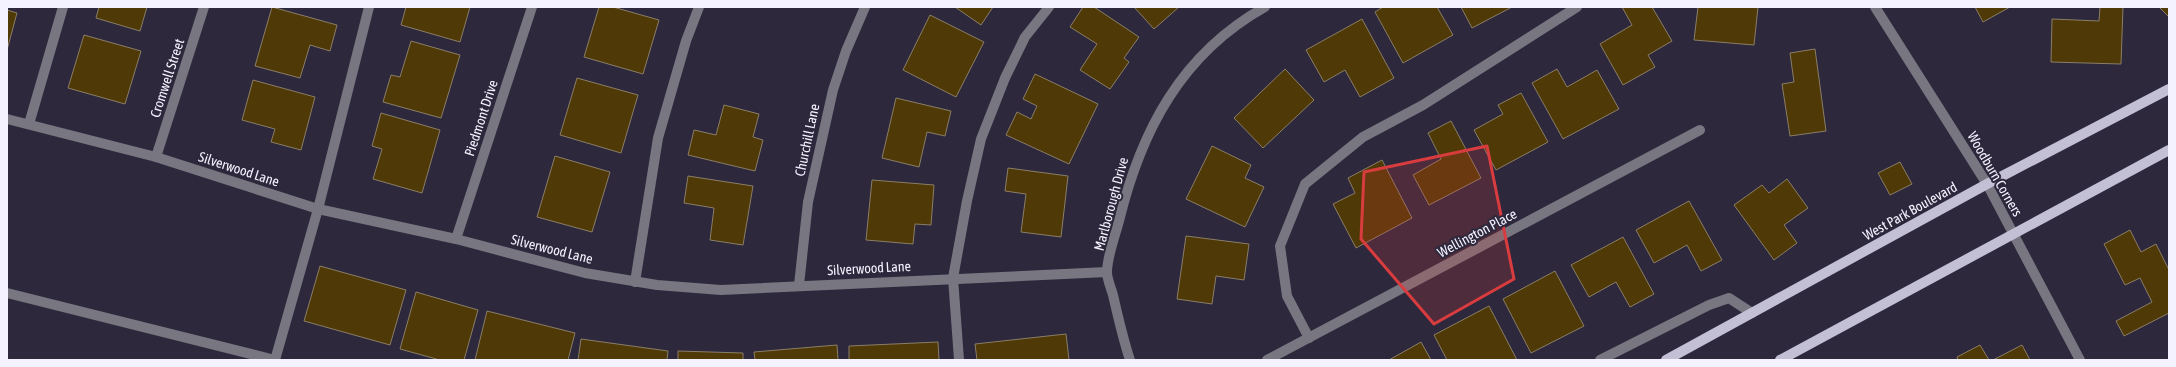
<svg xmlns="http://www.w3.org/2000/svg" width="2176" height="367" font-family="'Asap Condensed',sans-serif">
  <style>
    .building { fill: #4f3906; stroke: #8a7e67 }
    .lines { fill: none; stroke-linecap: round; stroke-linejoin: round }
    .minor { stroke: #787680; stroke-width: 10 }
    .major { stroke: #c3bfd5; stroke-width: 10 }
    .marked { fill: #d93c3e; fill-opacity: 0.2; stroke: #d93c3e; stroke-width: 3; stroke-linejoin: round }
    .labels { text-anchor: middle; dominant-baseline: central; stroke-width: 4; stroke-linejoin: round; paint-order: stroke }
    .street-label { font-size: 14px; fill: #f4f2ff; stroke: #2d283c }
  </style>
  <rect width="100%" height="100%" fill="#2d283c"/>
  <!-- building -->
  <g class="building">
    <polygon points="99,7 147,7 140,31 96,18"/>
    <polygon points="272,7 337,25 330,51 310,45 300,78 255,66"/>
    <polygon points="406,7 470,7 460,42 401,25"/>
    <polygon points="599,7 613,7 659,20 643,74 584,57"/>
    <polygon points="955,7 993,7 981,25"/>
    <polygon points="1083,7 1094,7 1139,37 1124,58 1129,62 1110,89 1080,70 1097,44 1070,27"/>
    <polygon points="1134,7 1179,7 1154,29"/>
    <polygon points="1383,7 1437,7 1453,35 1403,63 1375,12"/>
    <polygon points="1461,7 1512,7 1472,28"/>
    <polygon points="1622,7 1652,7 1672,41 1648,55 1655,67 1623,85 1600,44 1632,25"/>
    <polygon points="1698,7 1758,7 1754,45 1694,40"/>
    <polygon points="1975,7 2010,7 1983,22"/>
    <polygon points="2100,7 2123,7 2121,64 2051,62 2052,19 2099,21"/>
    <polygon points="2159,7 2169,7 2169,17"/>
    <polygon points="7,10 17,13 7,50"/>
    <polygon points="930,15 984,42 956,97 903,70"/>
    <polygon points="1362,19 1394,78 1360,97 1345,70 1324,82 1306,50"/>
    <polygon points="84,35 141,51 125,104 68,88"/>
    <polygon points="411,41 460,55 441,118 383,102 391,75 400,77"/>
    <polygon points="1815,49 1826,131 1790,136 1782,84 1794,82 1790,53"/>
    <polygon points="1285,69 1314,100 1263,148 1234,118"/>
    <polygon points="1557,69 1567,87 1597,70 1619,109 1563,139 1532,83"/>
    <polygon points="1035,74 1098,104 1069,164 1006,135 1017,112 1031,119 1037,106 1023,99"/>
    <polygon points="577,78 638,95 621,153 560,135"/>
    <polygon points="253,80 315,97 301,150 271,142 275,129 242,120"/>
    <polygon points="1521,93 1548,142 1496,170 1474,130 1503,114 1498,105"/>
    <polygon points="896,98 951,111 945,136 927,132 919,167 882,158"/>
    <polygon points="724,105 759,114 753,137 763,140 755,171 688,155 694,130 716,135"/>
    <polygon points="381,113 440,130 422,193 373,179 382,149 372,146"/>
    <polygon points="1451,121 1481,178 1429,205 1413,175 1441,159 1428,133"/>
    <polygon points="1212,146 1251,165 1245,178 1264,187 1245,227 1186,199"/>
    <polygon points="555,156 610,172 592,232 537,217"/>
    <polygon points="1382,160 1412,218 1356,248 1333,204 1355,193 1348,178"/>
    <polygon points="1900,162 1912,184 1890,195 1878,173"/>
    <polygon points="1008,168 1068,176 1061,237 1021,232 1026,194 1005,191"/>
    <polygon points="688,176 753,186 743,245 710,240 714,208 684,203"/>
    <polygon points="1787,179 1808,208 1784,225 1797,243 1774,260 1734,205 1762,185 1769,193"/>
    <polygon points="872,180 934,185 931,225 915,224 913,244 866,240"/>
    <polygon points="1689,201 1722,260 1701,271 1687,245 1654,263 1636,230"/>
    <polygon points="2130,230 2141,252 2156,244 2169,270 2169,313 2124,336 2116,321 2152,302 2140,278 2125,285 2104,244"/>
    <polygon points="1186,236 1249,244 1244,280 1216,276 1212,304 1177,299"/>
    <polygon points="1623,237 1654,294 1630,307 1616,282 1589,297 1571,265"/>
    <polygon points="320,266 406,290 390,345 304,321"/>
    <polygon points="1555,271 1584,326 1531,353 1503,299"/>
    <polygon points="416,292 478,310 464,360 440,360 400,349"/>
    <polygon points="1489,306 1517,360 1447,360 1434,335"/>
    <polygon points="487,311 575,333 568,360 475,360"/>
    <polygon points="1066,334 1069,360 977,360 975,344"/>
    <polygon points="581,339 668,351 667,360 578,360"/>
    <polygon points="938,342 939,360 849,360 849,346"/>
    <polygon points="1421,342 1431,360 1389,360"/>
    <polygon points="837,345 838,360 755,360 754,352"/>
    <polygon points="1980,345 1989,360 1958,360 1957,357"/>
    <polygon points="2022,345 2030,360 1993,360"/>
    <polygon points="678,351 743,353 743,360 678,360"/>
  </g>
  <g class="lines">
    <!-- minor -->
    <g class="minor">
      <polyline points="1875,7 1987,184 2080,360"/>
      <polyline points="7,119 156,157 318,209 456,239 585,273 657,285 721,290 1107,272"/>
      <polyline points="29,124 63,7"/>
      <polyline points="156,157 204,7"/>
      <polyline points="456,239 532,7"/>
      <polyline points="635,282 658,138 686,41 699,7"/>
      <polyline points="799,285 808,202 833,90 846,51 865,7"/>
      <polyline points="7,293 275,360"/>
      <polyline points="1309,338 1287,296 1280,246 1305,184 1363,137 1423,105 1577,7"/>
      <polyline points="275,360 318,209 369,7"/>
      <polyline points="959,360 953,278 967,201 981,139 1005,78 1025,37 1049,7"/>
      <path d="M 1130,360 C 1123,339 1118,317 1113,295 C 1111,288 1107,279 1107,272 C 1107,257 1115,236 1119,221 C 1141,131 1181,54 1265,7"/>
      <polyline points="1267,360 1700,130"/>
      <polyline points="1600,360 1709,305 1729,298 1752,313"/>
    </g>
    <!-- major -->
    <g class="major">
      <polyline points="1666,360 1987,184 2169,89"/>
      <polyline points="1780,360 2169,150"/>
    </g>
  </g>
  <!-- marked area -->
  <path class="marked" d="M 1487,146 L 1514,279 L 1434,324 L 1361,239 L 1364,172 Z"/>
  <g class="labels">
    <!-- street labels -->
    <g class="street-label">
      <text transform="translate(167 78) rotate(-72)">Cromwell Street</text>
      <text transform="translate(481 118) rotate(-72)">Piedmont Drive</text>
      <text transform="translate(807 140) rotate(-78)">Churchill Lane</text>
      <text transform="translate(239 169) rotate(18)">Silverwood Lane</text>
      <text transform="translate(1995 174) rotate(60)">Woodburn Corners</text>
      <text transform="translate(1111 204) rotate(-75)">Marlborough Drive</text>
      <text transform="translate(1910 211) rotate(-29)">West Park Boulevard</text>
      <text transform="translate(1477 233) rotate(-28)">Wellington Place</text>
      <text transform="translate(552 249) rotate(14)">Silverwood Lane</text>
      <text transform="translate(869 268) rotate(-3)">Silverwood Lane</text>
    </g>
  </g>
  <!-- border -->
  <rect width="2176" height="367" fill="none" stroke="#f4f2ff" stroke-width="16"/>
</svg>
